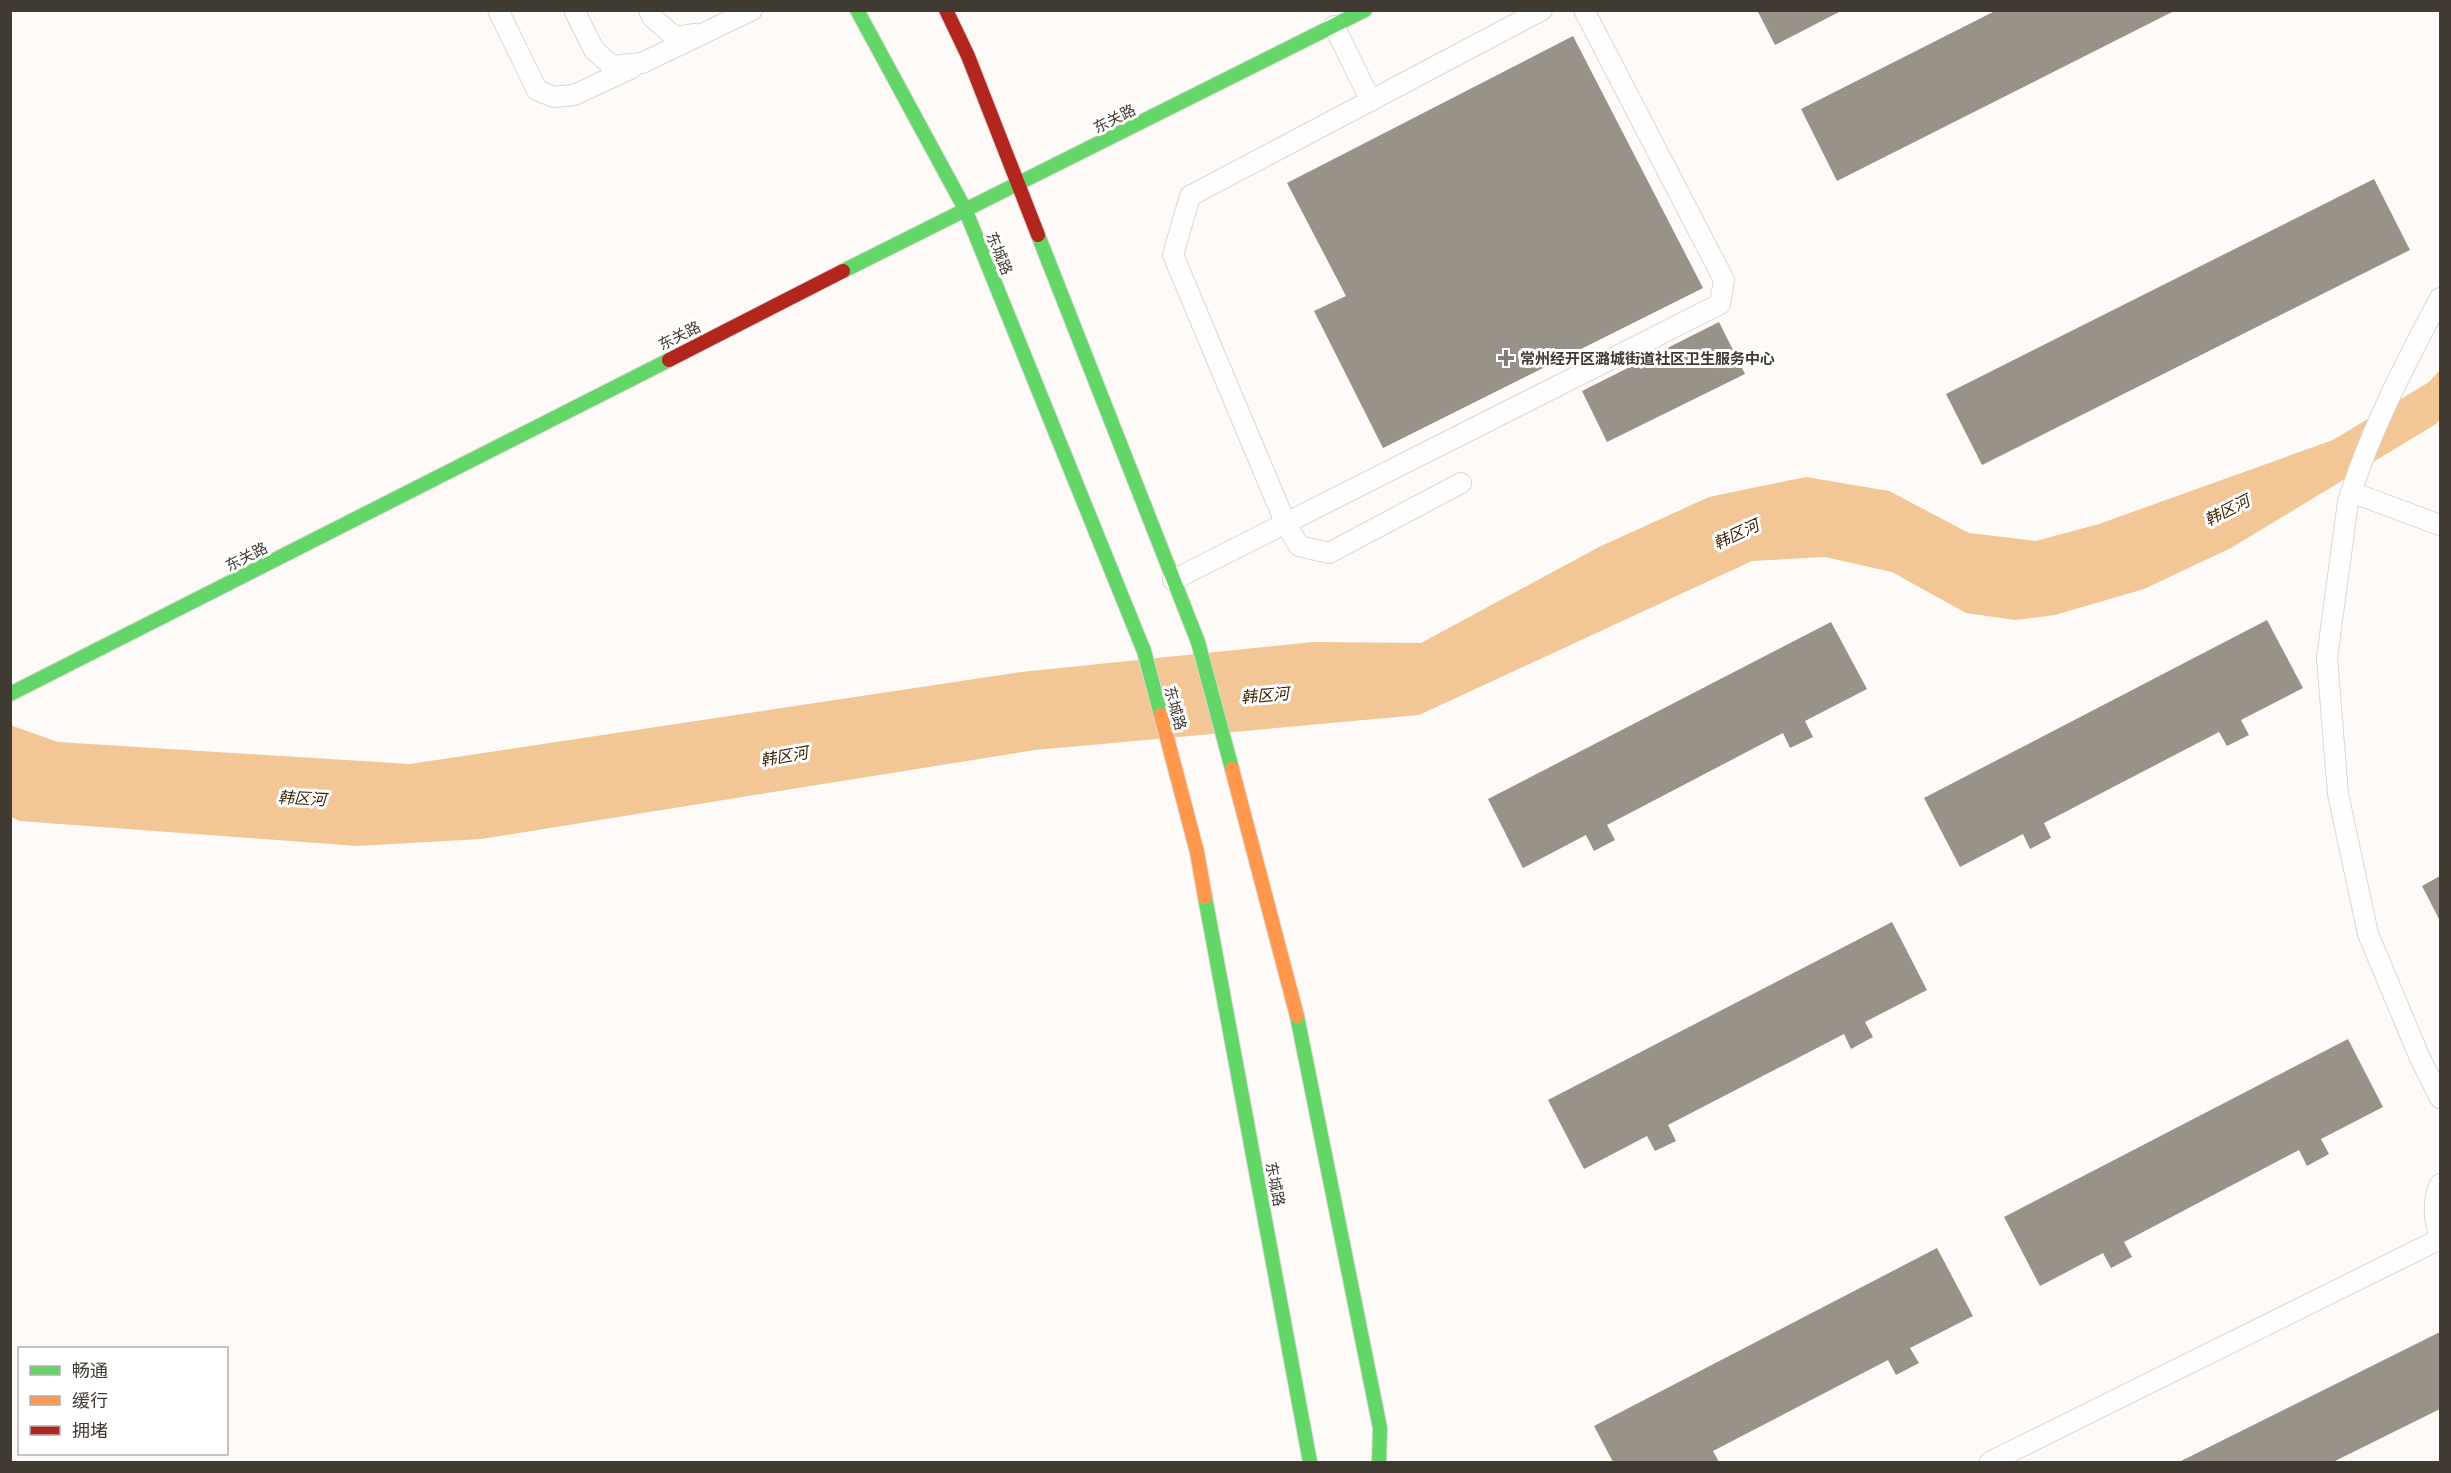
<svg xmlns="http://www.w3.org/2000/svg" width="2451" height="1473" font-family="'Noto Sans','Noto Sans SC',sans-serif">
  <style>
    .water { fill: #f3c695 }
    .building { fill: #999289 }
    .lines { fill: none; stroke-linecap: round; stroke-linejoin: round }
    .lane-casing { stroke: #dbd7d2; stroke-width: 22 }
    .fast-casing { stroke: #dbd7d2; stroke-width: 16 }
    .slow-casing { stroke: #dbd7d2; stroke-width: 16 }
    .jam-casing { stroke: #dbd7d2; stroke-width: 16 }
    .lane { stroke: #fffefe; stroke-width: 20 }
    .fast { stroke: #63d668; stroke-width: 14 }
    .slow { stroke: #ff974d; stroke-width: 14 }
    .jam { stroke: #b3261e; stroke-width: 14 }
    .poi-dot { fill: #837d77; stroke: #fff; stroke-width: 2 }
    .labels { text-anchor: middle; dominant-baseline: central; stroke-width: 6; stroke-linejoin: round; paint-order: stroke }
    .street-label { font-size: 15px; fill: #413a32; stroke: #fff }
    .poi-label { font-size: 15px; font-weight: bold; fill: #413a32; stroke: #fff; text-anchor: start }
    .water-label { font-size: 16px; font-style: italic; fill: #3d2506; stroke: #fff }
  </style>
  <rect width="100%" height="100%" fill="#fdfaf8"/>
  <!-- water -->
  <polygon class="water" points="2440,370 2440,419 2436,424 2231,548 2144,589 2055,615 2015,620 1966,613 1892,572 1825,557 1752,561 1419,715 1035,750 481,839 357,846 20,821 11,817 10,725 58,742 410,764 1021,672 1313,642 1421,643 1599,547 1709,497 1806,477 1889,491 1969,533 2036,541 2099,524 2333,440 2429,382"/>
  <!-- building -->
  <g class="building">
    <polygon points="1757,10 1843,10 1775,45"/>
    <polygon points="1997,10 2176,10 1837,181 1801,109"/>
    <polygon points="1573,36 1703,288 1383,448 1314,311 1346,296 1287,183"/>
    <polygon points="2374,179 2410,250 1982,465 1946,394"/>
    <polygon points="1719,322 1745,374 1607,442 1582,391"/>
    <polygon points="2267,620 2303,688 2241,720 2249,735 2227,746 2219,732 2044,823 2051,838 2030,849 2023,834 1960,867 1924,798"/>
    <polygon points="1831,622 1867,689 1805,721 1813,737 1790,748 1783,733 1607,825 1615,840 1594,851 1586,835 1523,868 1488,799"/>
    <polygon points="2440,876 2440,921 2422,886"/>
    <polygon points="1892,922 1927,990 1865,1022 1873,1037 1851,1049 1844,1034 1668,1125 1676,1141 1655,1151 1647,1136 1584,1169 1548,1100"/>
    <polygon points="2348,1039 2383,1107 2321,1139 2329,1154 2307,1166 2299,1150 2124,1242 2132,1257 2111,1268 2103,1253 2040,1286 2004,1217"/>
    <polygon points="1937,1248 1973,1316 1910,1348 1919,1363 1896,1375 1888,1360 1713,1451 1719,1462 1613,1462 1594,1426"/>
    <polygon points="2440,1332 2440,1409 2333,1462 2179,1462"/>
  </g>
  <g class="lines">
    <defs>
      <g id="lane">
        <polyline points="498,10 537,90 554,97 574,95 632,68"/>
        <polyline points="574,10 594,50 612,66 642,63 752,10"/>
        <polyline points="649,10 653,18 675,37 695,34"/>
        <polyline points="1334,26 1371,101"/>
        <path d="M 2440,298 C 2405,364 2370,431 2348,502 L 2327,658 L 2338,794 L 2368,934 L 2420,1058 L 2440,1098"/>
        <polyline points="1461,483 1329,553 1299,546 1285,522 1173,255 1190,196 1542,10"/>
        <polyline points="2351,492 2440,525"/>
        <polyline points="1173,580 1720,304 1724,280 1584,10"/>
        <path d="M 2440,1184 C 2433,1200 2433,1219 2440,1236"/>
        <polyline points="1990,1462 2440,1239"/>
      </g>
      <g id="fast">
        <polyline points="857,10 965,209 1144,651 1161,715"/>
        <polyline points="1038,235 1198,642 1232,769"/>
        <polyline points="843,271 1365,10"/>
        <polyline points="10,694 669,360"/>
        <polyline points="1205,897 1310,1462"/>
        <polyline points="1297,1016 1380,1428 1379,1462"/>
      </g>
      <g id="slow">
        <polyline points="1161,715 1197,852 1205,897"/>
        <polyline points="1232,769 1297,1016"/>
      </g>
      <g id="jam">
        <polyline points="946,10 968,56 1038,235"/>
        <polyline points="669,360 843,271"/>
      </g>
    </defs>
    <!-- lane casing -->
    <use href="#lane" class="lane-casing"/>
    <!-- fast casing -->
    <use href="#fast" class="fast-casing"/>
    <!-- slow casing -->
    <use href="#slow" class="slow-casing"/>
    <!-- jam casing -->
    <use href="#jam" class="jam-casing"/>
    <!-- lane -->
    <use href="#lane" class="lane"/>
    <!-- fast -->
    <use href="#fast" class="fast"/>
    <!-- slow -->
    <use href="#slow" class="slow"/>
    <!-- jam -->
    <use href="#jam" class="jam"/>
  </g>
  <!-- markers -->
  <path class="poi-dot" d="M1503 349h6v6h6v6h-6v6h-6v-6h-6v-6h6z"/>
  <g class="labels">
    <!-- street labels -->
    <g class="street-label">
      <text transform="translate(1114 118) rotate(-27)">东关路</text>
      <text transform="translate(1000 253) rotate(68)">东城路</text>
      <text transform="translate(679 335) rotate(-27)">东关路</text>
      <text transform="translate(246 556) rotate(-27)">东关路</text>
      <text transform="translate(1176 708) rotate(75)">东城路</text>
      <text transform="translate(1276 1184) rotate(79)">东城路</text>
    </g>
    <!-- poi labels -->
    <g class="poi-label">
      <text x="1520" y="358">常州经开区潞城街道社区卫生服务中心</text>
    </g>
    <!-- water labels -->
    <g class="water-label">
      <text transform="translate(2227 510) rotate(-27)">韩区河</text>
      <text transform="translate(1736 534) rotate(-25)">韩区河</text>
      <text transform="translate(1265 695) rotate(-5)">韩区河</text>
      <text transform="translate(784 756) rotate(-10)">韩区河</text>
      <text transform="translate(302 798) rotate(3)">韩区河</text>
    </g>
  </g>
  <!-- border -->
  <rect width="2451" height="1473" fill="none" stroke="#413a32" stroke-width="24"/>
  <!-- legend -->
  <rect x="18" y="1347" width="210" height="108" fill="#ffffff" stroke="#b3b0ad" stroke-width="1.5"/>
  <rect x="30" y="1366" width="30" height="9" fill="#63d668" stroke="#b3b0ad" stroke-width="1.5"/>
  <text x="72" y="1377" font-size="18" fill="#413a32">畅通</text>
  <rect x="30" y="1396" width="30" height="9" fill="#ff974d" stroke="#b3b0ad" stroke-width="1.5"/>
  <text x="72" y="1407" font-size="18" fill="#413a32">缓行</text>
  <rect x="30" y="1426" width="30" height="9" fill="#b3261e" stroke="#b3b0ad" stroke-width="1.5"/>
  <text x="72" y="1437" font-size="18" fill="#413a32">拥堵</text>
</svg>
